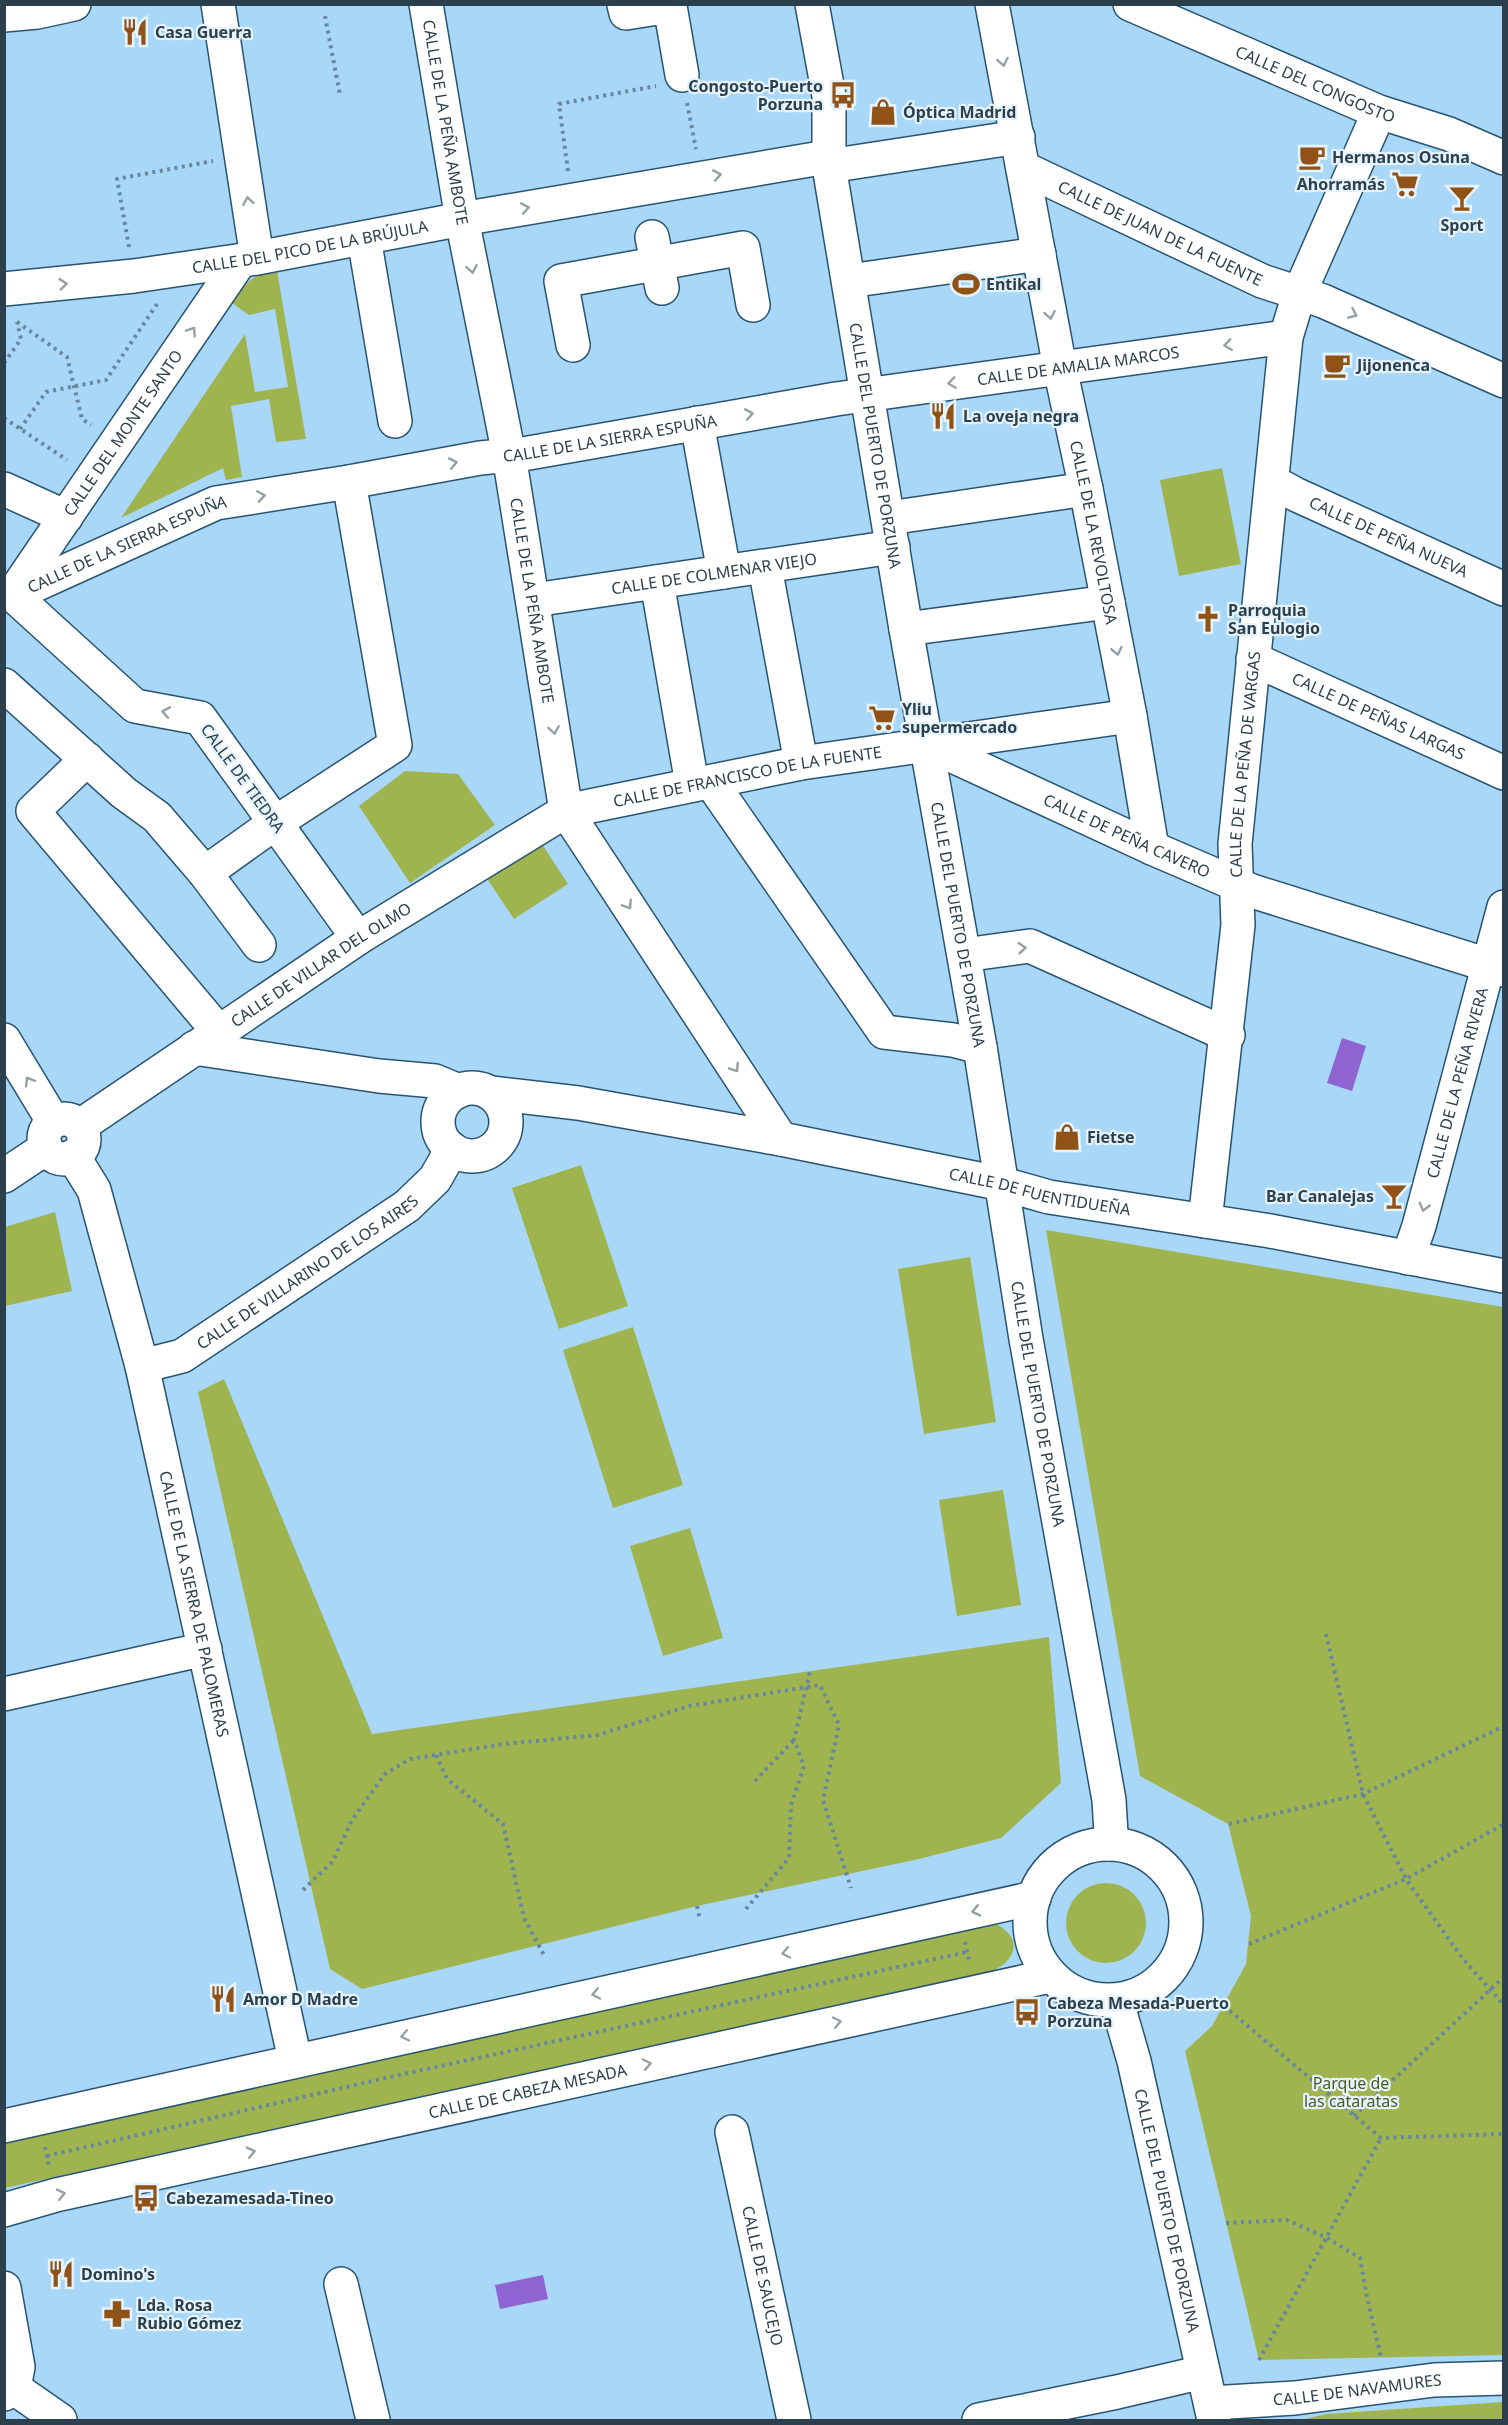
<svg xmlns="http://www.w3.org/2000/svg" width="1508" height="2425" font-family="'Noto Sans',sans-serif">
  <style>
    .green { fill: #9fb44f }
    .water { fill: #8e63d2 }
    .lines { fill: none; stroke-linecap: round; stroke-linejoin: round }
    .minor-casing { stroke: #285470; stroke-width: 36 }
    .path { stroke: #67879e; stroke-width: 4; stroke-dasharray: 3 4.5; stroke-linecap: butt }
    .minor { stroke: #fff; stroke-width: 33 }
    .oneway { stroke: #969fa6 }
    .labels { text-anchor: middle; dominant-baseline: central; stroke-width: 4.5; stroke-linejoin: round; paint-order: stroke }
    .poi-label { font-size: 16px; font-weight: bold; fill: #2c3f4c; stroke: #e5f3fd; text-anchor: start }
    .street-label { font-size: 16px; fill: #2c3f4c; stroke: #e5f3fd }
    .park-label { font-size: 16px; fill: #4e5923; stroke: #e5f3fd }
  </style>
  <rect width="100%" height="100%" fill="#a8d7f8"/>
  <!-- green -->
  <g class="green">
    <path d="M 277,271 L 306,439 L 276,442 L 269,399 L 231,406 L 242,477 L 226,480 L 223,468 L 121,518 L 245,334 L 255,392 L 288,387 L 275,309 L 249,315 L 232,303 C 248,281 249,276 277,271 Z"/>
    <polygon points="1222,468 1241,564 1179,576 1160,480"/>
    <polygon points="405,771 458,774 495,825 410,883 359,806"/>
    <polygon points="540,841 568,884 514,919 486,877"/>
    <polygon points="581,1165 628,1306 559,1329 512,1188"/>
    <polygon points="55,1212 72,1291 5,1306 5,1227"/>
    <polygon points="1046,1230 1503,1307 1503,2355 1259,2360 1185,2051 1212,2026 1246,1964 1251,1916 1228,1824 1140,1776"/>
    <polygon points="970,1257 996,1422 924,1434 898,1269"/>
    <polygon points="633,1327 683,1485 613,1508 563,1350"/>
    <polygon points="224,1379 372,1734 1049,1637 1061,1783 1001,1838 919,1859 697,1906 362,1989 330,1969 198,1392"/>
    <polygon points="1003,1490 1021,1605 957,1616 939,1500"/>
    <polygon points="690,1528 723,1638 663,1656 630,1546"/>
    <circle cx="1106" cy="1923" r="40"/>
    <path d="M 991,1922 C 1021,1933 1021,1959 992,1971 L 5,2188 L 4,2139 Z"/>
    <polygon points="1503,2402 1503,2420 1301,2420 1326,2414"/>
  </g>
  <!-- water -->
  <g class="water">
    <polygon points="1342,1038 1366,1046 1352,1091 1327,1083"/>
    <polygon points="543,2275 548,2299 500,2309 495,2285"/>
  </g>
  <g class="lines">
    <defs>
      <g id="minor">
        <polyline points="218,4 257,258"/>
        <path id="s1" d="M 426,4 L 462,219 L 509,455 L 566,811 L 781,1139"/>
        <path id="s2" d="M 812,4 L 829,96 L 829,166 L 906,629 L 980,1047 L 1026,1339 L 1109,1800 L 1111,1834 L 1108,1844"/>
        <path id="s3" d="M 992,4 L 1060,368 L 1086,489 L 1130,716 L 1152,848"/>
        <path id="s4" d="M 1130,4 L 1379,112 L 1449,134 L 1504,158"/>
        <polyline points="624,5 626,13 670,6 682,75"/>
        <polyline points="4,15 37,12 74,4"/>
        <polyline points="829,166 1018,137"/>
        <path id="s5" d="M 1023,168 L 1262,281 L 1323,301 L 1504,381"/>
        <polyline points="652,237 662,288"/>
        <polyline points="364,238 395,421"/>
        <polyline points="849,281 1039,254"/>
        <path id="s6" d="M 4,289 L 134,276 L 257,258 L 462,219 L 827,157"/>
        <polyline points="573,345 561,281 743,248 753,305"/>
        <polyline points="697,423 724,572"/>
        <path id="s7" d="M 1273,482 L 1297,495 L 1504,589"/>
        <polyline points="4,489 66,517"/>
        <polyline points="889,518 1086,489"/>
        <polyline points="765,567 801,763"/>
        <polyline points="657,582 692,784"/>
        <path id="s8" d="M 13,594 L 240,261"/>
        <path id="s9" d="M 534,600 L 893,547"/>
        <polyline points="906,629 1108,602"/>
        <path id="s10" d="M 1253,659 L 1504,773"/>
        <polyline points="4,685 124,793 157,817 205,873 259,945"/>
        <path id="s11" d="M 927,744 L 1152,848 L 1252,891 L 1504,970"/>
        <polyline points="87,759 33,811 218,1031"/>
        <polyline points="711,782 884,1032 953,1040 980,1047"/>
        <polyline points="205,873 275,823 395,745 349,482"/>
        <path id="s12" d="M 358,938 L 200,718 L 135,706 L 13,595 L 216,503 L 349,482 L 480,458 L 523,454 L 836,399 L 1286,337"/>
        <polyline points="964,955 1030,946 1228,1035"/>
        <polyline points="4,1040 53,1121"/>
        <polyline points="194,1048 379,1076 435,1081 459,1091"/>
        <circle cx="472" cy="1122" r="34"/>
        <path id="s13" d="M 491,1093 L 578,1103 L 781,1139 L 1003,1184 L 1049,1197 L 1270,1231 L 1504,1276"/>
        <circle cx="64" cy="1139" r="20"/>
        <path id="s14" d="M 80,1126 L 358,938 L 566,811 L 801,763 L 1130,716"/>
        <path id="s15" d="M 73,1156 L 94,1190 L 142,1366 L 295,2060"/>
        <polyline points="4,1176 46,1148"/>
        <path id="s16" d="M 1205,1221 L 1238,925 L 1235,844 L 1286,337 L 1299,294 L 1379,112"/>
        <path id="s17" d="M 1408,1258 L 1419,1226 L 1504,907"/>
        <path id="s18" d="M 142,1366 L 182,1356 L 407,1206 L 435,1179 L 452,1149"/>
        <polyline points="4,1694 205,1649"/>
        <circle cx="1108" cy="1922" r="78"/>
        <path id="s19" d="M 1119,2000 L 1121,2016 L 1134,2061 L 1214,2420"/>
        <polyline points="4,2126 1034,1898"/>
        <path id="s20" d="M 732,2132 L 794,2420"/>
        <path id="s21" d="M 4,2210 L 56,2195 L 1050,1976"/>
        <polyline points="341,2284 373,2420"/>
        <polyline points="4,2288 18,2367 14,2388 4,2394"/>
        <polyline points="14,2388 60,2420"/>
        <path id="s22" d="M 1211,2403 L 1295,2398 L 1434,2380 L 1504,2378"/>
        <polyline points="979,2420 1117,2392 1203,2372"/>
      </g>
    </defs>
    <!-- minor casing -->
    <use href="#minor" class="minor-casing"/>
    <!-- path -->
    <g class="path">
      <polyline points="325,16 340,95"/>
      <polyline points="687,103 696,149"/>
      <polyline points="568,171 559,104 656,86"/>
      <polyline points="129,247 117,179 213,161"/>
      <polyline points="17,322 67,357 82,419 91,425"/>
      <polyline points="4,363 21,339 17,322"/>
      <polyline points="4,418 67,460"/>
      <polyline points="20,429 46,392 106,380 157,304"/>
      <polyline points="1326,1634 1363,1794 1406,1879 1463,1959 1504,2005"/>
      <polyline points="436,1755 447,1779 503,1824 524,1918 545,1957"/>
      <polyline points="755,1781 794,1740"/>
      <polyline points="1229,1824 1363,1794 1504,1726"/>
      <polyline points="303,1890 333,1861 352,1820 385,1774 410,1759 504,1744 598,1735 689,1706 820,1685 839,1725 823,1800 851,1888"/>
      <polyline points="697,1906 700,1920"/>
      <polyline points="746,1909 789,1858 791,1805 804,1766 794,1740 810,1671"/>
      <polyline points="965,1942 970,1964"/>
      <polyline points="1249,1944 1406,1879 1504,1824"/>
      <polyline points="1224,2006 1381,2138 1504,2134"/>
      <polyline points="1354,2116 1504,1977"/>
      <polyline points="45,2147 49,2166"/>
      <polyline points="47,2156 390,2077 967,1952"/>
      <polyline points="1226,2223 1287,2220 1327,2238 1360,2258 1367,2297 1381,2357"/>
      <polyline points="1259,2360 1381,2138"/>
    </g>
    <!-- minor -->
    <use href="#minor" class="minor"/>
  </g>
  <!-- one-way arrows -->
  <defs><path id="oneway-chevron" d="M-2-3.5L2.5 0L-2 3.5" fill="none" stroke-width="1.6" stroke-linecap="round" stroke-linejoin="round" transform="scale(1.5)"/></defs>
  <g class="oneway">
    <use href="#oneway-chevron" transform="translate(1003 62) rotate(79)"/>
    <use href="#oneway-chevron" transform="translate(717 175) rotate(-10)"/>
    <use href="#oneway-chevron" transform="translate(248 201) rotate(-100)"/>
    <use href="#oneway-chevron" transform="translate(525 208) rotate(-10)"/>
    <use href="#oneway-chevron" transform="translate(472 269) rotate(79)"/>
    <use href="#oneway-chevron" transform="translate(63 284) rotate(-6)"/>
    <use href="#oneway-chevron" transform="translate(1353 314) rotate(24)"/>
    <use href="#oneway-chevron" transform="translate(1050 315) rotate(80)"/>
    <use href="#oneway-chevron" transform="translate(192 331) rotate(-56)"/>
    <use href="#oneway-chevron" transform="translate(1228 345) rotate(172)"/>
    <use href="#oneway-chevron" transform="translate(952 383) rotate(172)"/>
    <use href="#oneway-chevron" transform="translate(749 414) rotate(-10)"/>
    <use href="#oneway-chevron" transform="translate(453 463) rotate(-11)"/>
    <use href="#oneway-chevron" transform="translate(261 496) rotate(-9)"/>
    <use href="#oneway-chevron" transform="translate(1117 651) rotate(79)"/>
    <use href="#oneway-chevron" transform="translate(166 712) rotate(-170)"/>
    <use href="#oneway-chevron" transform="translate(554 730) rotate(81)"/>
    <use href="#oneway-chevron" transform="translate(628 905) rotate(57)"/>
    <use href="#oneway-chevron" transform="translate(1022 948) rotate(-5)"/>
    <use href="#oneway-chevron" transform="translate(735 1068) rotate(57)"/>
    <use href="#oneway-chevron" transform="translate(29 1081) rotate(-121)"/>
    <use href="#oneway-chevron" transform="translate(1424 1207) rotate(105)"/>
    <use href="#oneway-chevron" transform="translate(976 1911) rotate(167)"/>
    <use href="#oneway-chevron" transform="translate(786 1953) rotate(168)"/>
    <use href="#oneway-chevron" transform="translate(596 1994) rotate(168)"/>
    <use href="#oneway-chevron" transform="translate(837 2022) rotate(-12)"/>
    <use href="#oneway-chevron" transform="translate(405 2036) rotate(168)"/>
    <use href="#oneway-chevron" transform="translate(647 2064) rotate(-12)"/>
    <use href="#oneway-chevron" transform="translate(251 2152) rotate(-13)"/>
    <use href="#oneway-chevron" transform="translate(61 2194) rotate(-13)"/>
  </g>
  <!-- icons -->
  <defs>
    <symbol id="restaurant-bare" viewBox="-9 -9 18 18"><path d="M-5-6h1v4h1v-4h1v4h1v-4h1v5L-1.5 .5V6h-2V.5L-5-1ZM5-6V6H3V1.5H1.5Q1.5-4 5-6Z" fill="#905216" stroke="#e5f3fd" stroke-width="2.5" paint-order="stroke"/></symbol>
    <symbol id="bus-bare" viewBox="-9 -9 18 18"><path d="M-5-6H5V4H4V6H2V4H-2V6H-4V4H-5ZM-3.5-4V0h7V-4ZM-3.5 1.2v1.5H-2V1.2ZM2 1.2v1.5H3.5V1.2Z" fill="#905216" stroke="#e5f3fd" stroke-width="2.5" paint-order="stroke"/></symbol>
    <symbol id="shop-bare" viewBox="-9 -9 18 18"><path d="M-5-2.5h2.3a2.7 3.5 0 0 1 5.4 0H5L5.5 6h-11ZM-1.5-2.5h3a1.5 2.3 0 0 0-3 0Z" fill="#905216" stroke="#e5f3fd" stroke-width="2.5" paint-order="stroke"/></symbol>
    <symbol id="cafe-bare" viewBox="-9 -9 18 18"><path d="M-5.5-4.5H6V0H3Q3 3.5 0 3.5H-2.5Q-5.5 3.5-5.5 0ZM3-3.2v2h1.7v-2ZM-6 4.5H4V6H-6Z" fill="#905216" stroke="#e5f3fd" stroke-width="2.5" paint-order="stroke"/></symbol>
    <symbol id="supermarket-bare" viewBox="-9 -9 18 18"><path d="M-6-5.5h2.5l.6 2H6L4.5 2H-2.5L-4.4-4H-6ZM-1.5 3.2a1.3 1.3 0 1 0 .1 0ZM3 3.2a1.3 1.3 0 1 0 .1 0Z" fill="#905216" stroke="#e5f3fd" stroke-width="2.5" paint-order="stroke"/></symbol>
    <symbol id="bar-bare" viewBox="-9 -9 18 18"><path d="M-6-5H6L.8 .8V4.5H3.5V6h-7V4.5H-.8V.8Z" fill="#905216" stroke="#e5f3fd" stroke-width="2.5" paint-order="stroke"/></symbol>
    <symbol id="stadium-bare" viewBox="-9 -9 18 18"><path d="M0-5a6.5 5 0 1 0 0 10a6.5 5 0 1 0 0-10ZM-3.5-1.8h7v3.6h-7Z" fill="#905216" stroke="#e5f3fd" stroke-width="2.5" paint-order="stroke"/></symbol>
    <symbol id="church-bare" viewBox="-9 -9 18 18"><path d="M-1.2-6h2.4v3.5h3.3v2.4h-3.3V6h-2.4V-.1h-3.3v-2.4h3.3Z" fill="#905216" stroke="#e5f3fd" stroke-width="2.5" paint-order="stroke"/></symbol>
    <symbol id="pharmacy-bare" viewBox="-9 -9 18 18"><path d="M-2-6h4v4h4v4h-4v4h-4v-4h-4v-4h4Z" fill="#905216" stroke="#e5f3fd" stroke-width="2.5" paint-order="stroke"/></symbol>
  </defs>
  <g fill-rule="evenodd">
    <use href="#restaurant-bare" x="116" y="13" width="38" height="38"/>
    <use href="#bus-bare" x="824" y="76" width="38" height="38"/>
    <use href="#shop-bare" x="864" y="93" width="38" height="38"/>
    <use href="#cafe-bare" x="1293" y="138" width="38" height="38"/>
    <use href="#supermarket-bare" x="1386" y="165" width="38" height="38"/>
    <use href="#bar-bare" x="1443" y="179" width="38" height="38"/>
    <use href="#stadium-bare" x="947" y="265" width="38" height="38"/>
    <use href="#cafe-bare" x="1318" y="346" width="38" height="38"/>
    <use href="#restaurant-bare" x="924" y="397" width="38" height="38"/>
    <use href="#church-bare" x="1189" y="600" width="38" height="38"/>
    <use href="#supermarket-bare" x="863" y="699" width="38" height="38"/>
    <use href="#shop-bare" x="1048" y="1118" width="38" height="38"/>
    <use href="#bar-bare" x="1375" y="1177" width="38" height="38"/>
    <use href="#restaurant-bare" x="204" y="1980" width="38" height="38"/>
    <use href="#bus-bare" x="1008" y="1993" width="38" height="38"/>
    <use href="#bus-bare" x="127" y="2179" width="38" height="38"/>
    <use href="#restaurant-bare" x="42" y="2255" width="38" height="38"/>
    <use href="#pharmacy-bare" x="98" y="2295" width="38" height="38"/>
  </g>
  <g class="labels">
    <!-- poi labels -->
    <g class="poi-label">
      <text x="155" y="32">Casa Guerra</text>
      <text x="823" y="86" text-anchor="end">Congosto-Puerto<tspan x="823" dy="18">Porzuna</tspan></text>
      <text x="903" y="112">Óptica Madrid</text>
      <text x="1332" y="157">Hermanos Osuna</text>
      <text x="1385" y="184" text-anchor="end">Ahorramás</text>
      <text x="1462" y="225" text-anchor="middle">Sport</text>
      <text x="986" y="284">Entikal</text>
      <text x="1357" y="365">Jijonenca</text>
      <text x="963" y="416">La oveja negra</text>
      <text x="1228" y="610">Parroquia<tspan x="1228" dy="18">San Eulogio</tspan></text>
      <text x="902" y="709">Yliu<tspan x="902" dy="18">supermercado</tspan></text>
      <text x="1087" y="1137">Fietse</text>
      <text x="1374" y="1196" text-anchor="end">Bar Canalejas</text>
      <text x="243" y="1999">Amor D Madre</text>
      <text x="1047" y="2003">Cabeza Mesada-Puerto<tspan x="1047" dy="18">Porzuna</tspan></text>
      <text x="166" y="2198">Cabezamesada-Tineo</text>
      <text x="81" y="2274">Domino's</text>
      <text x="137" y="2305">Lda. Rosa<tspan x="137" dy="18">Rubio Gómez</tspan></text>
    </g>
    <!-- street labels -->
    <g class="street-label">
      <text stroke="none"><textPath href="#s4" startOffset="202">CALLE DEL CONGOSTO</textPath></text>
      <text stroke="none"><textPath href="#s1" startOffset="120">CALLE DE LA PEÑA AMBOTE</textPath></text>
      <text stroke="none"><textPath href="#s5" startOffset="152">CALLE DE JUAN DE LA FUENTE</textPath></text>
      <text stroke="none"><textPath href="#s6" startOffset="309">CALLE DEL PICO DE LA BRÚJULA</textPath></text>
      <text stroke="none"><textPath href="#s12" startOffset="1598">CALLE DE AMALIA MARCOS</textPath></text>
      <text stroke="none"><textPath href="#s8" startOffset="195">CALLE DEL MONTE SANTO</textPath></text>
      <text stroke="none"><textPath href="#s12" startOffset="1124">CALLE DE LA SIERRA ESPUÑA</textPath></text>
      <text stroke="none"><textPath href="#s2" startOffset="447">CALLE DEL PUERTO DE PORZUNA</textPath></text>
      <text stroke="none"><textPath href="#s3" startOffset="538">CALLE DE LA REVOLTOSA</textPath></text>
      <text stroke="none"><textPath href="#s7" startOffset="128">CALLE DE PEÑA NUEVA</textPath></text>
      <text stroke="none"><textPath href="#s12" startOffset="627">CALLE DE LA SIERRA ESPUÑA</textPath></text>
      <text stroke="none"><textPath href="#s9" startOffset="182">CALLE DE COLMENAR VIEJO</textPath></text>
      <text stroke="none"><textPath href="#s1" startOffset="606">CALLE DE LA PEÑA AMBOTE</textPath></text>
      <text stroke="none"><textPath href="#s10" startOffset="138">CALLE DE PEÑAS LARGAS</textPath></text>
      <text stroke="none"><textPath href="#s16" startOffset="459">CALLE DE LA PEÑA DE VARGAS</textPath></text>
      <text stroke="none"><textPath href="#s14" startOffset="764">CALLE DE FRANCISCO DE LA FUENTE</textPath></text>
      <text transform="translate(243 778) rotate(54)">CALLE DE TIEDRA</text>
      <text stroke="none"><textPath href="#s11" startOffset="220">CALLE DE PEÑA CAVERO</textPath></text>
      <text stroke="none"><textPath href="#s2" startOffset="933">CALLE DEL PUERTO DE PORZUNA</textPath></text>
      <text stroke="none"><textPath href="#s14" startOffset="290">CALLE DE VILLAR DEL OLMO</textPath></text>
      <text stroke="none"><textPath href="#s17" startOffset="182">CALLE DE LA PEÑA RIVERA</textPath></text>
      <text stroke="none"><textPath href="#s13" startOffset="558">CALLE DE FUENTIDUEÑA</textPath></text>
      <text stroke="none"><textPath href="#s18" startOffset="192">CALLE DE VILLARINO DE LOS AIRES</textPath></text>
      <text stroke="none"><textPath href="#s2" startOffset="1419">CALLE DEL PUERTO DE PORZUNA</textPath></text>
      <text stroke="none"><textPath href="#s15" startOffset="466">CALLE DE LA SIERRA DE PALOMERAS</textPath></text>
      <text stroke="none"><textPath href="#s21" startOffset="537">CALLE DE CABEZA MESADA</textPath></text>
      <text stroke="none"><textPath href="#s19" startOffset="216">CALLE DEL PUERTO DE PORZUNA</textPath></text>
      <text stroke="none"><textPath href="#s20" startOffset="147">CALLE DE SAUCEJO</textPath></text>
      <text stroke="none"><textPath href="#s22" startOffset="147">CALLE DE NAVAMURES</textPath></text>
    </g>
    <!-- park labels -->
    <g class="park-label">
      <text x="1351" y="2083">Parque de<tspan x="1351" dy="18">las cataratas</tspan></text>
    </g>
  </g>
  <!-- border -->
  <rect width="1508" height="2425" fill="none" stroke="#2c3f4c" stroke-width="12"/>
</svg>
